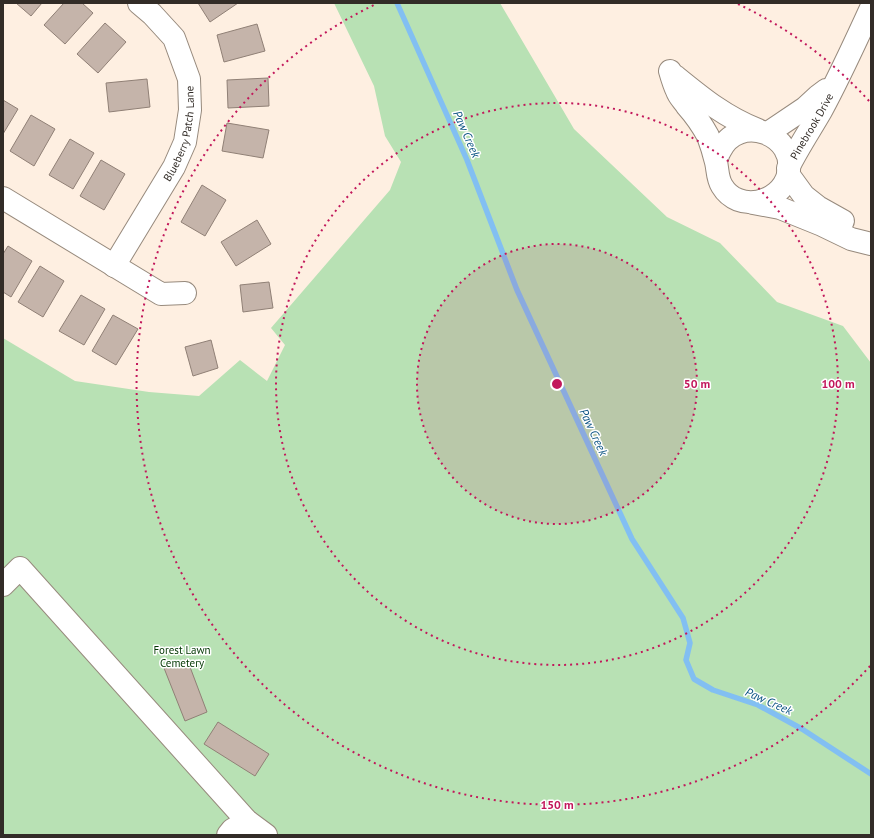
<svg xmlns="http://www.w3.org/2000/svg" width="874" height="838" font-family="'PT Sans',sans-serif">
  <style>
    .green { fill: #b8e1b4 }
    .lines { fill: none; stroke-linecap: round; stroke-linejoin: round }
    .stream { stroke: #82bff2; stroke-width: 5.5 }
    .building { fill: #c5b4aa; stroke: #908076 }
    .minor-casing { stroke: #978a7d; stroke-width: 24 }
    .minor { stroke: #fff; stroke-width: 22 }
    .ring { fill: none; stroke: #c2185b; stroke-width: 2; stroke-dasharray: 2 4 }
    .labels { text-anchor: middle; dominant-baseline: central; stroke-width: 3; stroke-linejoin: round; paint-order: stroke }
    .street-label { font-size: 11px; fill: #322c27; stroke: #fff }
    .park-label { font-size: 11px; fill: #003600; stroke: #fff }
    .water-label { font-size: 12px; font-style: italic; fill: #0c5483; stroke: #fff }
    .centre { fill: #c2185b; stroke: #fff; stroke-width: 2 }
    .ring-label { font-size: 12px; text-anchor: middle; font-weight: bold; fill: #c2185b; stroke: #fff; stroke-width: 3; stroke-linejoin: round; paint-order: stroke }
  </style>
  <rect width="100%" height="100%" fill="#feefe1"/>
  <!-- green -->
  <polygon class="green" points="334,3 500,3 574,129 667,217 720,243 777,302 843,326 871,363 871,835 3,835 3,338 75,381 149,392 199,396 240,360 267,381 285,345 271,328 390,190 401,162 385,136 374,86"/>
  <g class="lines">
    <!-- stream -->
    <polyline class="stream" points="397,3 467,160 517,290 632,539 683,618 690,643 686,660 694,679 713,690 758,705 802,729 871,774"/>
  </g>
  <!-- building -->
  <g class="building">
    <polygon points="16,3 42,3 31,16"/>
    <polygon points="64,3 82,3 93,13 65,44 44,25"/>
    <polygon points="198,3 238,3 210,22"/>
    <polygon points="105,23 126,42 98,73 77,54"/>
    <polygon points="257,24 265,51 224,62 217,35"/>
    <polygon points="268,78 269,106 228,108 227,80"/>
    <polygon points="147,79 150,107 109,112 106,83"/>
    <polygon points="3,100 18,109 3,134"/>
    <polygon points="31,115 55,129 34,166 10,151"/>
    <polygon points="227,123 269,130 263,158 222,151"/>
    <polygon points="70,139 94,153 73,189 49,175"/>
    <polygon points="101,160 125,174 104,210 80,196"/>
    <polygon points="202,185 226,200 205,236 181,222"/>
    <polygon points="257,220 271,244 236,266 221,242"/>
    <polygon points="8,246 32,261 11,297 3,292 3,254"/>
    <polygon points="40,266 64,281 43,317 18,302"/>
    <polygon points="269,282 273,308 243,312 240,285"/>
    <polygon points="81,295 105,309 84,345 59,331"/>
    <polygon points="113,315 138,329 116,365 92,351"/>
    <polygon points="211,340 218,368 193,376 185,347"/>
    <polygon points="187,659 207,712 185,721 164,668"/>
    <polygon points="218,722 269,754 255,776 204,744"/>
  </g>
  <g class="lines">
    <defs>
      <g id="minor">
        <path d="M 670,71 C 672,78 674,85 677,91 C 679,97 684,101 687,106 C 695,115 702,125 708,136 C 711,144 714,154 716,162 C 718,170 717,178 722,186 C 738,213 780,204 788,175 C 799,134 738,112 720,151 C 718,154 717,159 716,162"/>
        <path d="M 675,76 C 702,98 725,117 758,130"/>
        <polyline points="768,133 805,108 818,96 826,90"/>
        <path id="s1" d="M 788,168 C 798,148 810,130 821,111 C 839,78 855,43 871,8"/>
        <polyline points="788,174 804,196 818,207 843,221"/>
        <polyline points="3,198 161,294 185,293"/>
        <polyline points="753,203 780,208 822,225 851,239 871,244"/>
        <path id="s2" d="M 114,266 L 174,167 L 185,142 L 190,110 L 189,79 L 174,38 L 152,14 L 139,3"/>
        <polyline points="3,585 20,568 247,821 266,835"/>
        <polyline points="228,835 232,830 247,821"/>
      </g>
    </defs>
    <!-- minor casing -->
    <use href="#minor" class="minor-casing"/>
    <!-- minor -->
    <use href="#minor" class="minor"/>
  </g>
  <!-- distance rings -->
  <circle cx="557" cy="384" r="140" fill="#c2185b" fill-opacity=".12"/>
  <g class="ring">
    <circle cx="557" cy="384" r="140"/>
    <circle cx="557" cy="384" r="281"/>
    <path d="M870 666A421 421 0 1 1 376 4M738 4A421 421 0 0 1 870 102"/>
  </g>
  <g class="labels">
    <!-- street labels -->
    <g class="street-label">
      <text stroke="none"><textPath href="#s1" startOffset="48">Pinebrook Drive</textPath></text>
      <text stroke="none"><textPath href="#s2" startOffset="150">Blueberry Patch Lane</textPath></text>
    </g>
    <!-- park labels -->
    <g class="park-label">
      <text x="182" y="650">Forest Lawn<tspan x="182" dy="13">Cemetery</tspan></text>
    </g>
    <!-- water labels -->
    <g class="water-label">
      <text transform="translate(467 134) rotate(66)">Paw Creek</text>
      <text transform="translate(594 432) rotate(65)">Paw Creek</text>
      <text transform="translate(769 701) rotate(24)">Paw Creek</text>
    </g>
  </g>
  <circle cx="557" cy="384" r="6" class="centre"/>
  <g class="ring-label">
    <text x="697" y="388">50 m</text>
    <text x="838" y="388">100 m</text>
    <text x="557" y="809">150 m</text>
  </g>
  <!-- border -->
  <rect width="874" height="838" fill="none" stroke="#322c27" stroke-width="8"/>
</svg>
